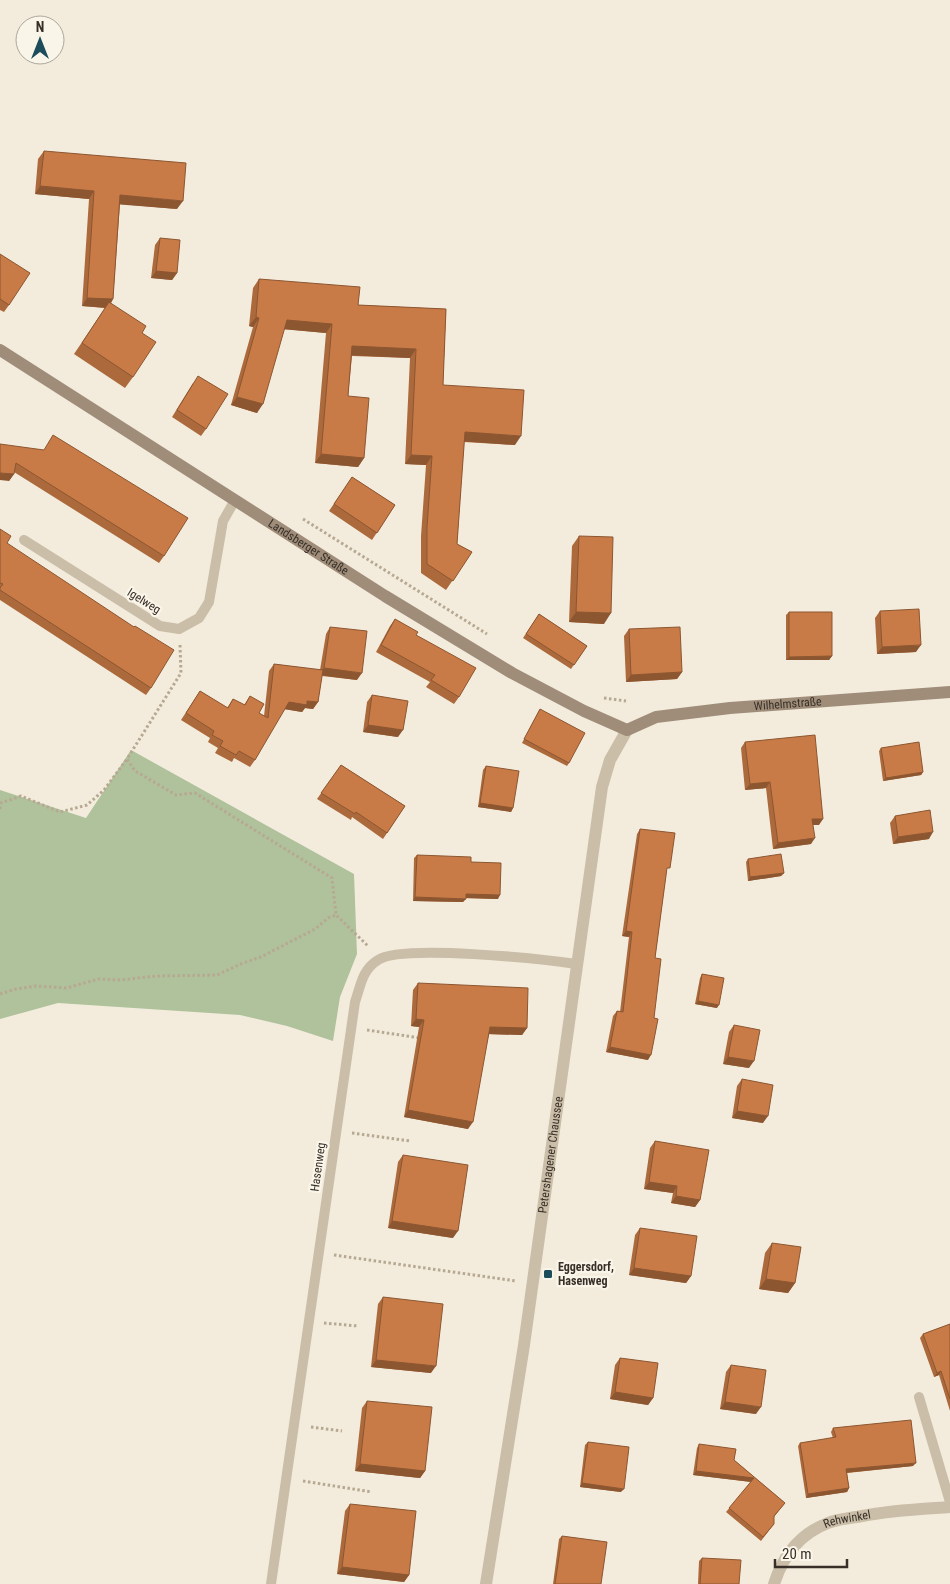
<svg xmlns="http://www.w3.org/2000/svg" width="950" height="1584" font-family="'Roboto Condensed',sans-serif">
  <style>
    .green { fill: #afc29c }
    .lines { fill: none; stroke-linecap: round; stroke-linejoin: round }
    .path { stroke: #b7a892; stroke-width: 3; stroke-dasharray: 2.5 2.5; stroke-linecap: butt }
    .service { stroke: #cbbea8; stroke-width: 10 }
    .minor { stroke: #cbbea8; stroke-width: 12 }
    .tertiary { stroke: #cbbea8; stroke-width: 12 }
    .secondary { stroke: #9f8d79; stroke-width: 12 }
    .wall { fill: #ac6a3c }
    .shaded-wall { fill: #8c5631 }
    .building { fill: #c87b46; stroke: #8c5631 }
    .poi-dot { fill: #1d4c5a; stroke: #faf5e9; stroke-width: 2 }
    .labels { text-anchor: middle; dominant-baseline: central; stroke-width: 4.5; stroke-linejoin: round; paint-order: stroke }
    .street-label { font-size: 12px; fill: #383028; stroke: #faf5e9 }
    .poi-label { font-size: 12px; font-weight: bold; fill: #383028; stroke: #faf5e9; text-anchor: start }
  </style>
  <rect width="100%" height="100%" fill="#f3ecdd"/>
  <!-- green -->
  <polygon class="green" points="131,750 354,874 357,954 340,997 333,1041 287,1026 240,1015 58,1003 0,1019 0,790 86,818"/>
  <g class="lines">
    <!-- path -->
    <g class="path">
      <polyline points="303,519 487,634"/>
      <polyline points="180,645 181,673 127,759 135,771 176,795 195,793 332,878 336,915 368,946"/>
      <polyline points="604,698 626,701"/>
      <polyline points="0,809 1,803 21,796 60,812 87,805 104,790 127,759"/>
      <polyline points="0,994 16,989 36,986 67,988 98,979 121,980 156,976 217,975 243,963 261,957 315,929 328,918 336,915"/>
      <polyline points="367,1030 420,1038"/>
      <polyline points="352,1133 410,1141"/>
      <polyline points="334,1255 516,1281"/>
      <polyline points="324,1323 358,1326"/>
      <polyline points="311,1427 342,1431"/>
      <polyline points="303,1481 372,1492"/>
    </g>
    <!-- service -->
    <g class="service">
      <polyline points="24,540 160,626 179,629 199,618 209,602 223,521 235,500"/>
      <polyline points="919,1397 950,1502"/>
      <path d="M 271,1584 L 355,1002 C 361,985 362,970 378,960 C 401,944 543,959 576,964"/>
    </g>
    <!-- minor -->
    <path class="minor" id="s1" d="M 774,1584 C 783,1556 799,1534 828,1523 C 838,1519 851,1518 862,1516 C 891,1510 920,1509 950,1507"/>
    <!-- tertiary -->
    <path class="tertiary" id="s2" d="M 486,1584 L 524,1345 L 602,787 L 610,760 L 627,730"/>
    <!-- secondary -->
    <path class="secondary" id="s3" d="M 0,350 L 385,596 L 512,673 L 584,711 L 627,730 L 656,717 L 730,708 L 950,692"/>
  </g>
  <!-- wall -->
  <g class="wall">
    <polygon points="44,151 177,209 120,204 113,299 111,303 142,333 133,377 125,388 74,354 105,308 82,306 89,199 35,194 38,159"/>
    <polygon points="160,238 177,273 172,280 151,278 155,245"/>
    <polygon points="0,254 9,305 4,312 0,310"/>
    <polygon points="259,279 358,305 446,309 443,385 515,445 464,442 457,544 472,552 446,590 421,573 421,536 426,465 405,464 410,358 352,356 348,396 364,458 358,467 315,463 326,333 284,329 257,413 231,405 253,327 249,326 253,288"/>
    <polygon points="193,383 206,429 201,436 172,417"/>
    <polygon points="0,444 164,556 159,563 14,472 14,474 9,481"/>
    <polygon points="352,477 395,505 372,540 329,511"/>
    <polygon points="0,529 7,543 151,688 146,695 0,600"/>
    <polygon points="579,536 604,624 569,622 572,546"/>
    <polygon points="880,611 916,652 877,654 875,618"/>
    <polygon points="789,612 832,656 829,660 786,660 786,615"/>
    <polygon points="539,614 587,646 571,669 523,638"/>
    <polygon points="395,619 416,635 459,697 454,704 426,687 430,682 376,652 390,626"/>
    <polygon points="330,627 357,680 322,676 318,702 313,709 305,708 302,712 284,709 255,760 250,767 234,758 232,762 215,753 218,748 208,742 210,738 181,720 200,691 227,708 233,699 244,705 250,696 259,713 264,716 269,671 274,664 320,670 326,634"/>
    <polygon points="629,629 682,672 677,679 626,682 624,636"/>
    <polygon points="372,695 398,737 363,732 367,702"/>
    <polygon points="540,709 569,763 567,766 522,743"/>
    <polygon points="745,742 819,825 813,825 811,844 773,849 766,788 745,790 741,748"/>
    <polygon points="881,748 923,772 921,775 883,781 879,751"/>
    <polygon points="341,765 405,806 383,839 352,817 351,820 317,799"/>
    <polygon points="486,766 513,808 511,812 478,807 483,770"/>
    <polygon points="895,816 929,839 893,844 890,823"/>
    <polygon points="640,829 666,873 655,958 648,1060 606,1052 613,1016 617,1011 620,1012 629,937 622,936 637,834"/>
    <polygon points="417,855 471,862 498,899 466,898 463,902 413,901 414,858"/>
    <polygon points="748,859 784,873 781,876 748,881 746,862"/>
    <polygon points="702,974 717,1008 695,1004 700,978"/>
    <polygon points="418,983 527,1028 522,1035 489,1034 468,1129 404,1117 419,1027 411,1026 413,990"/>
    <polygon points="734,1025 749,1068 723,1064 729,1032"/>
    <polygon points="742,1079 763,1123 732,1118 737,1086"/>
    <polygon points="655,1141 700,1200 695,1207 671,1203 673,1193 644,1189 650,1148"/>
    <polygon points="403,1155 453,1238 388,1228 398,1162"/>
    <polygon points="640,1228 691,1276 686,1283 629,1275 635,1235"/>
    <polygon points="772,1243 795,1283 788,1293 759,1289 765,1253"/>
    <polygon points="383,1297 431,1373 371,1367 378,1304"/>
    <polygon points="950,1324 950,1411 939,1375 934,1377 920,1338 923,1334"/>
    <polygon points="620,1358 653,1398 648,1405 610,1399 615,1365"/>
    <polygon points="731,1365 756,1414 720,1409 726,1372"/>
    <polygon points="367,1401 425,1471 420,1478 355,1471 362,1408"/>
    <polygon points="833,1428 913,1466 847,1473 849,1488 847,1492 806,1498 798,1446 800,1443 833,1438 831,1432"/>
    <polygon points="588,1442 621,1492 580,1487 585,1445"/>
    <polygon points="699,1444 734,1460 785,1503 774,1517 774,1524 761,1541 726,1512 751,1482 693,1475 697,1448"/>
    <polygon points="350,1504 409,1575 404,1582 337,1574 345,1511"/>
    <polygon points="562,1536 601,1584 553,1584 559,1539"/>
    <polygon points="702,1558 739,1584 698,1584 699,1561"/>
  </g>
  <!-- shaded-wall -->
  <g class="shaded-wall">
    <polygon points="40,186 94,191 89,199 35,194"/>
    <polygon points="120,195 183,201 177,209 114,204"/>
    <polygon points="156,271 177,273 172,280 151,278"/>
    <polygon points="87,298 113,299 108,308 82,306"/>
    <polygon points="256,317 259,318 253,327 249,326"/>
    <polygon points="287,320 332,324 326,333 281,329"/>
    <polygon points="352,346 416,349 410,358 346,355"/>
    <polygon points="237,397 263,404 257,413 231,405"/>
    <polygon points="465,432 521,436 515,445 459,441"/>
    <polygon points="321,454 364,458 358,467 315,463"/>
    <polygon points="411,455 432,456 426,465 405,464"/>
    <polygon points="0,473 14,474 9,481 0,480"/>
    <polygon points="576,612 611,613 604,624 569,622"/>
    <polygon points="921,645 916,652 877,654 882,647"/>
    <polygon points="832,656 829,660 786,660 789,657"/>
    <polygon points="324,668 362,673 357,680 319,675"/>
    <polygon points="682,672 677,679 626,682 631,675"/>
    <polygon points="307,701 318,702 313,709 305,708 302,712 284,709 289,702"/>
    <polygon points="368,725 403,730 398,737 363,732"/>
    <polygon points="923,772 921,775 883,781 886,778"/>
    <polygon points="770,782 766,788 745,790 750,784"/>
    <polygon points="480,803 513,808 511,812 478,807"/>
    <polygon points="812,819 823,819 819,825 808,825"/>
    <polygon points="933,832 929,839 893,844 898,837"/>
    <polygon points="815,838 811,844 773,849 778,843"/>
    <polygon points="784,873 781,876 748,881 750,877"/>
    <polygon points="466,894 500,895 498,899 463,898"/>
    <polygon points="415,897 466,899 463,902 413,901"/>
    <polygon points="626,931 632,932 629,937 622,936"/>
    <polygon points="698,1001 719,1005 717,1008 695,1004"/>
    <polygon points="416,1019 424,1020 419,1027 411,1026"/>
    <polygon points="490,1027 527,1028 522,1035 485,1034"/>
    <polygon points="610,1047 651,1055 648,1060 606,1052"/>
    <polygon points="728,1057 754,1061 749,1068 723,1064"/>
    <polygon points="408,1110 473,1122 468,1129 404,1117"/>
    <polygon points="737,1111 768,1116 763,1123 732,1118"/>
    <polygon points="649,1182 677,1186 673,1193 644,1189"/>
    <polygon points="676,1196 700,1200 695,1207 671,1203"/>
    <polygon points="392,1221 458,1231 453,1238 388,1228"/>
    <polygon points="634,1268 691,1276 686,1283 629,1275"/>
    <polygon points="766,1279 795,1283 788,1293 759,1289"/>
    <polygon points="376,1360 436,1366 431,1373 371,1367"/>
    <polygon points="941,1371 939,1375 934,1377 937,1373"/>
    <polygon points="615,1392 653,1398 648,1405 610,1399"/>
    <polygon points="725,1402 761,1407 756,1414 720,1409"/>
    <polygon points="916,1463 913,1466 844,1473 846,1469"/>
    <polygon points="360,1464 425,1471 420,1478 355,1471"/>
    <polygon points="696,1471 754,1478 752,1482 693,1475"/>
    <polygon points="582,1483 624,1489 621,1492 580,1487"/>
    <polygon points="849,1488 847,1492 806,1498 808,1494"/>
    <polygon points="342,1567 409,1575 404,1582 337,1574"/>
  </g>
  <!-- building -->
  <g class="building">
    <polygon points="44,151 186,163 183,201 120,195 113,299 87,298 94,191 40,186"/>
    <polygon points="160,238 180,240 177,273 156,271"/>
    <polygon points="0,254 30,273 9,305 0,299"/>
    <polygon points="259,279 360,287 358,305 446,309 443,385 524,390 521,436 465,432 457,544 472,552 453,581 427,564 427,527 432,456 411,455 416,349 352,346 348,396 369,398 364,458 321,454 332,324 287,320 263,404 237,397 259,318 256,317"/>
    <polygon points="109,302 146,326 142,333 156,342 133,377 82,343"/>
    <polygon points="198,376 228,394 206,429 177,410"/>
    <polygon points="53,435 188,518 164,556 16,463 14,474 0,473 0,444 44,450"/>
    <polygon points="352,477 395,505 377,533 334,504"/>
    <polygon points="0,529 11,536 7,543 134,627 135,626 174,650 151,688 0,590 0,588 3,584 0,583"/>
    <polygon points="579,536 613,537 611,613 576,612"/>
    <polygon points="919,609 921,645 882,647 880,611"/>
    <polygon points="789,612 832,612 832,656 789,657"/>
    <polygon points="539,614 587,646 574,665 526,634"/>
    <polygon points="395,619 418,632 416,635 476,668 459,697 431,680 435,675 381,645"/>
    <polygon points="330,627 367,631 362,673 324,668"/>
    <polygon points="680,627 682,672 631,675 629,629"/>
    <polygon points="274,664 323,670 318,702 307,701 307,705 289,702 255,760 239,751 236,755 220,746 223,741 212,735 214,731 186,713 200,691 228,708 233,699 245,705 250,696 264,704 259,713 268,718"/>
    <polygon points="372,695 408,701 403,730 368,725"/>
    <polygon points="540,709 585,733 569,763 524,739"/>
    <polygon points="815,735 823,819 812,819 815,838 778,843 770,782 750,784 745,742"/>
    <polygon points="919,742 923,772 886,778 881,748"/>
    <polygon points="341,765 405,806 387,833 356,812 355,814 321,793"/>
    <polygon points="486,766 519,771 513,808 480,803"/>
    <polygon points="930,810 933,832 898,837 895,816"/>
    <polygon points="640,829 675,833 670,868 667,868 655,958 661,959 654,1018 658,1019 651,1055 610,1047 617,1011 623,1012 632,932 626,931"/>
    <polygon points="781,854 784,873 750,877 748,859"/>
    <polygon points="417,855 471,857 471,862 501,863 500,895 466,894 466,899 415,897"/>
    <polygon points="702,974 724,978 719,1005 698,1001"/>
    <polygon points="418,983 528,988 527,1028 490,1027 473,1122 408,1110 424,1020 416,1019"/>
    <polygon points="734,1025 760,1030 754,1061 728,1057"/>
    <polygon points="742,1079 773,1085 768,1116 737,1111"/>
    <polygon points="655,1141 709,1150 700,1200 676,1196 677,1186 649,1182"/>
    <polygon points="403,1155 468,1165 458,1231 392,1221"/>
    <polygon points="640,1228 697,1236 691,1276 634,1268"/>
    <polygon points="772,1243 801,1247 795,1283 766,1279"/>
    <polygon points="383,1297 443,1304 436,1366 376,1360"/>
    <polygon points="950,1324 950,1399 941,1371 937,1373 923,1334"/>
    <polygon points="620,1358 658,1363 653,1398 615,1392"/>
    <polygon points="731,1365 766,1370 761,1407 725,1402"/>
    <polygon points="367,1401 432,1407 425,1471 360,1464"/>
    <polygon points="911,1420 916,1463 846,1469 849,1488 808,1494 800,1443 836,1437 833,1428"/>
    <polygon points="588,1442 629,1447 624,1489 582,1483"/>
    <polygon points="699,1444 736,1449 734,1460 785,1503 774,1516 774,1524 763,1537 729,1508 754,1478 696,1471"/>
    <polygon points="350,1504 416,1511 409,1575 342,1567"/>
    <polygon points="562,1536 607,1542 601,1584 555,1584"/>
    <polygon points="702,1558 741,1560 739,1584 700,1584"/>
  </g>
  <!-- markers -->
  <rect class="poi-dot" x="543" y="1269" width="10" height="10" rx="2.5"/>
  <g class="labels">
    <!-- street labels -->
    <g class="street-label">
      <text stroke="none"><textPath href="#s3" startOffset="366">Landsberger Straße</textPath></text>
      <text transform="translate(144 601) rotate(32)">Igelweg</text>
      <text stroke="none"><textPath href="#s3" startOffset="898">Wilhelmstraße</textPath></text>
      <text stroke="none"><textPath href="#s2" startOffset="434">Petershagener Chaussee</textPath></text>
      <text transform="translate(318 1167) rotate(-82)">Hasenweg</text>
      <text stroke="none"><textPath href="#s1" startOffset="104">Rehwinkel</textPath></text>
    </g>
    <!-- poi labels -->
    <g class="poi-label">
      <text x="558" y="1267">Eggersdorf,<tspan x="558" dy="14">Hasenweg</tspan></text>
    </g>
  </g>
  <!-- north arrow -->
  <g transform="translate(40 40)"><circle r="24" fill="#faf5e9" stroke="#aca69c"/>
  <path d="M0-4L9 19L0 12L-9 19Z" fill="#1d4c5a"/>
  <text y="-8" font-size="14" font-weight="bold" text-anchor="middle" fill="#383028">N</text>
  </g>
  <!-- scale -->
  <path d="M775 1559v8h72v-8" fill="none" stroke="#383028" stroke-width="2.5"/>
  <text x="782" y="1559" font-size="15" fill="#383028" stroke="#faf5e9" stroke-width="4" paint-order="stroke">20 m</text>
</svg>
